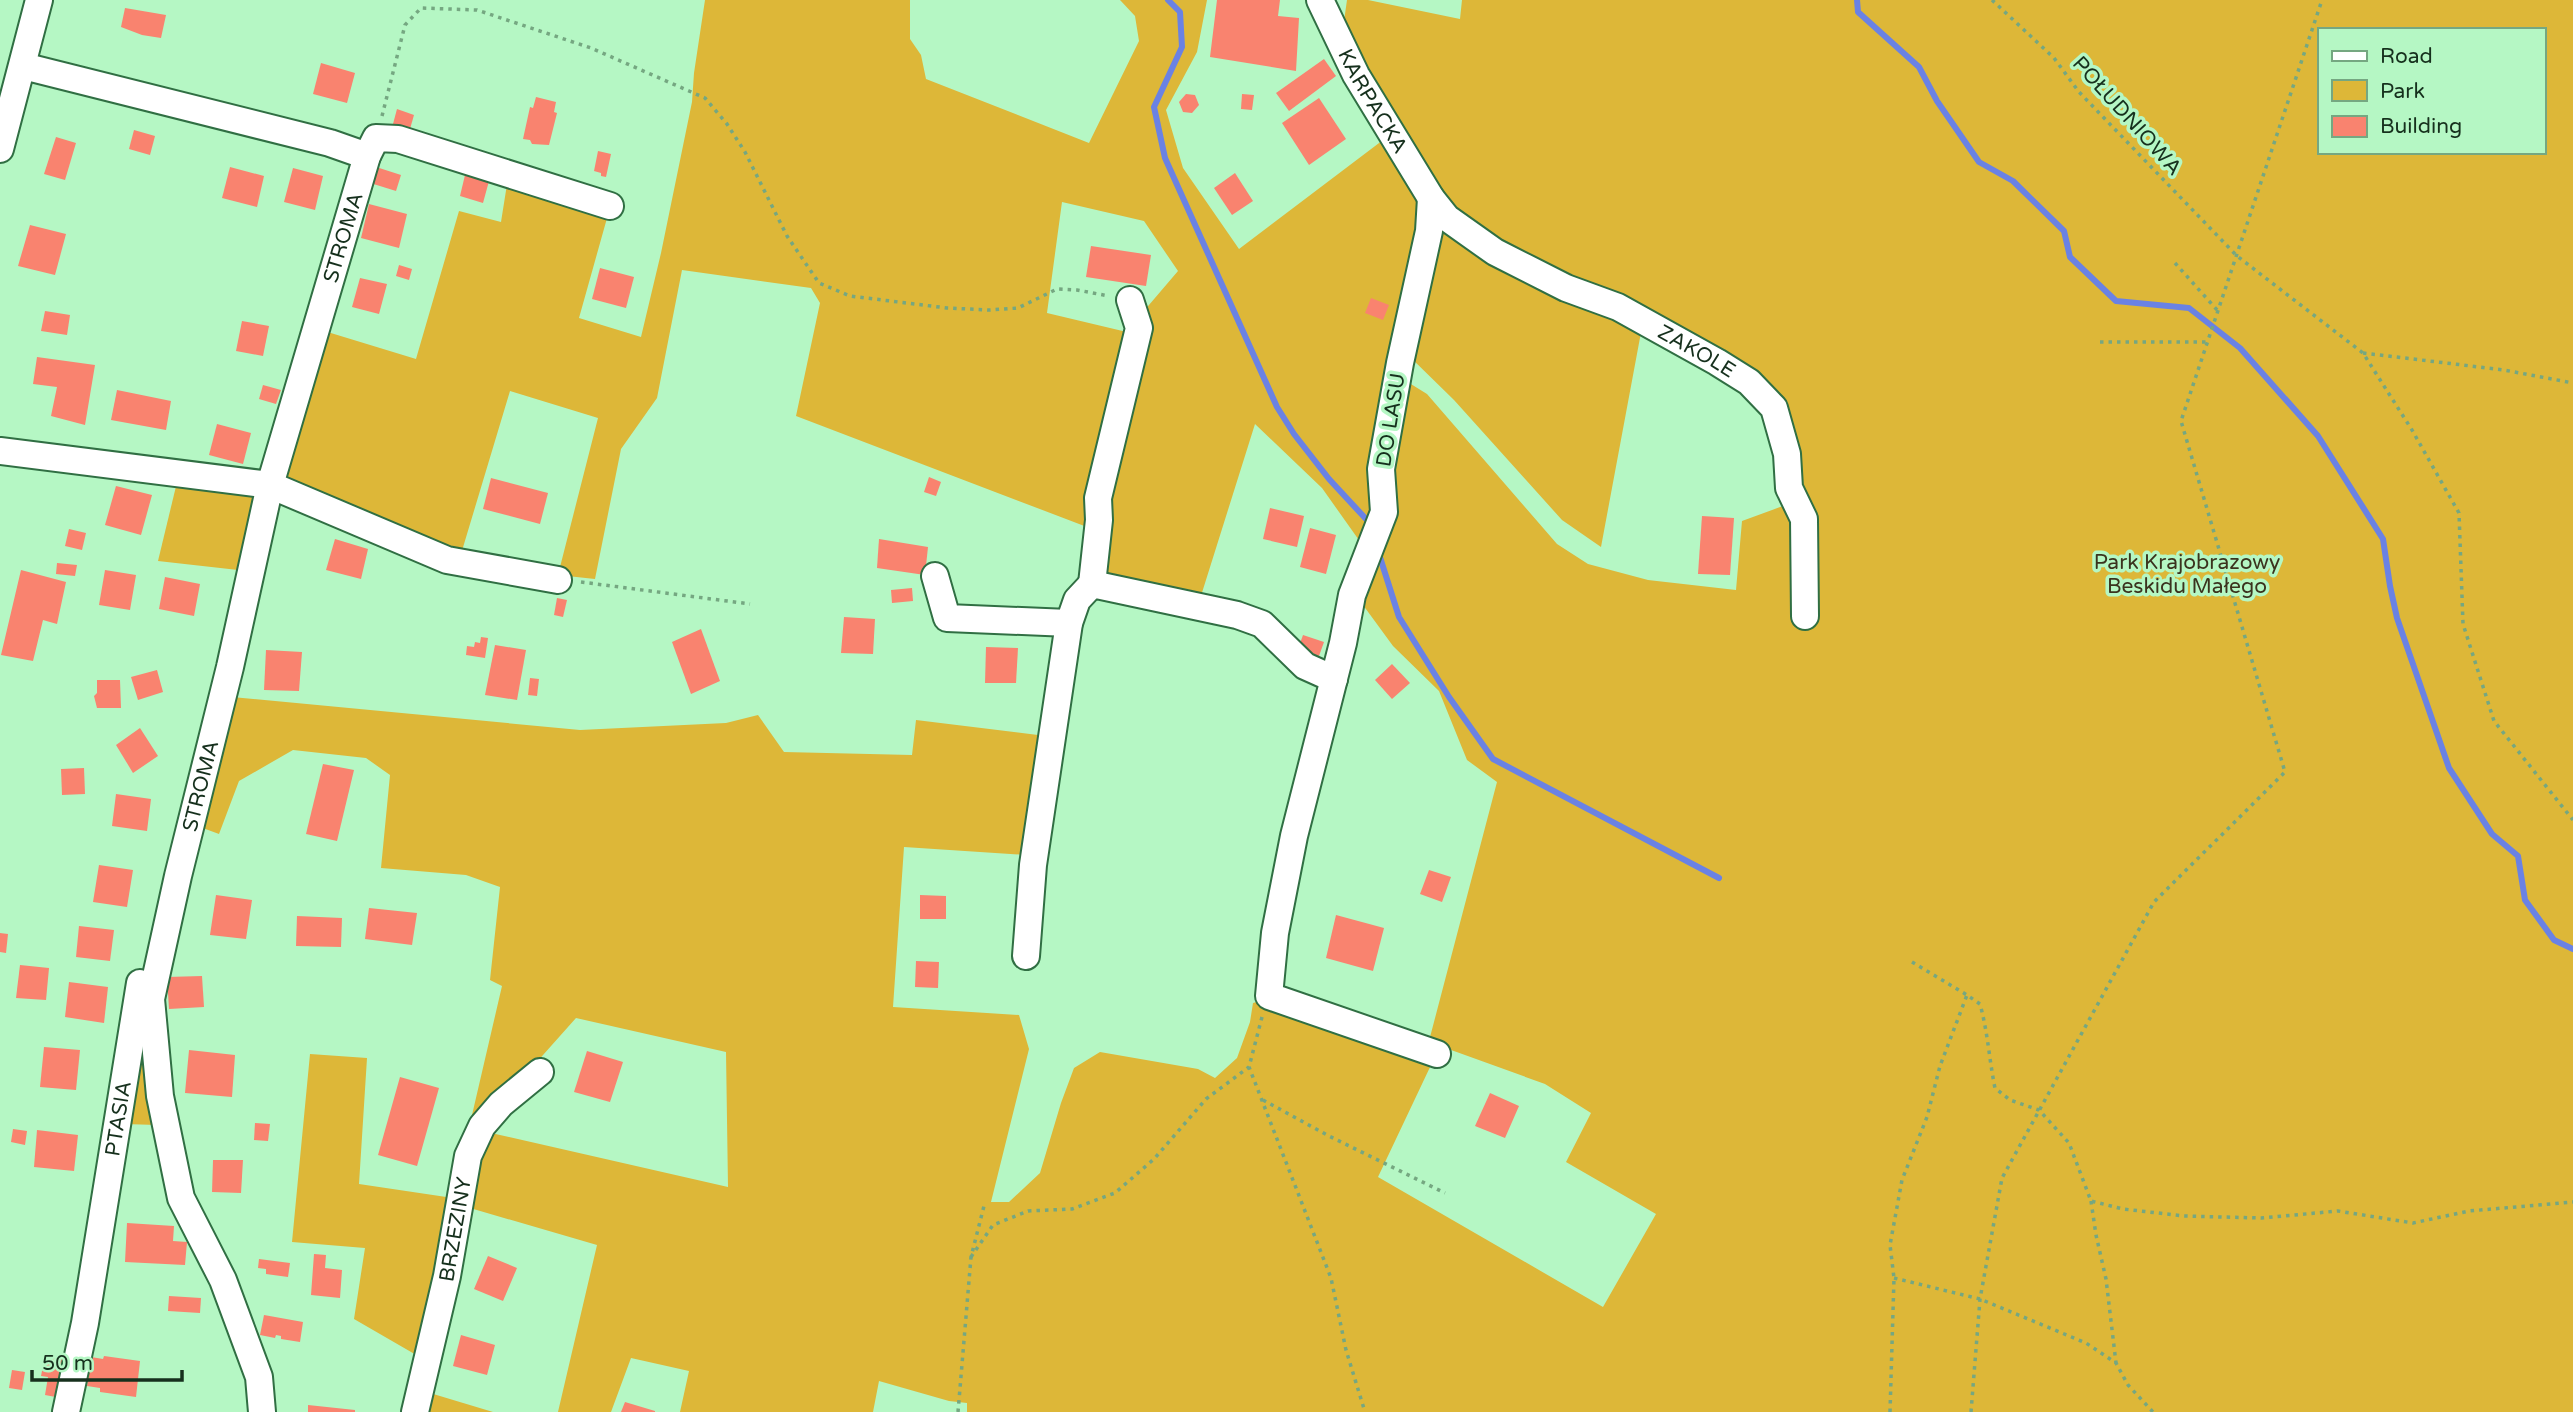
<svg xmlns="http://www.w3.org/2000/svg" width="2573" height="1412" font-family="'Varela Round',sans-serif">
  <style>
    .green { fill: #ddb738; fill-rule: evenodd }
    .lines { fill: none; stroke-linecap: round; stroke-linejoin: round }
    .stream { stroke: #6a82e4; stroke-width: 6 }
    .building { fill: #f9836f }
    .minor-casing { stroke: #306f43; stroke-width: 30 }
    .path { stroke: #75a781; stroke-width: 3.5; stroke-dasharray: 3.5 5; stroke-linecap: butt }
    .minor { stroke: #fff; stroke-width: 26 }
    .labels { text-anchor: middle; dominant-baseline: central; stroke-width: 7; stroke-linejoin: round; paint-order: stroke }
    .street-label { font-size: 21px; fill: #16301d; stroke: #b5f7c4 }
    .park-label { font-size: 21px; fill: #3b331e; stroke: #b5f7c4 }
  </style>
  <rect width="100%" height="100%" fill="#b5f7c4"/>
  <!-- green -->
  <g class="green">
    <polygon points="705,0 910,0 910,39 921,55 926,79 1089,143 1139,41 1135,16 1120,0 1207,0 1197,52 1166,110 1183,168 1239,249 1387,137 1422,203 1377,510 1361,543 1322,488 1255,424 1200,599 1109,582 1102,572 1108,500 1143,312 1178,271 1144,221 1062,202 1047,313 1131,333 1087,527 796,416 820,303 811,288 682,270 657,398 621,449 595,579 558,575 598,418 510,391 461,554 296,488 279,470 321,330 416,359 459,211 501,222 508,178 609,211 579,318 641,337 661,253 692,102 694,73"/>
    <path d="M 1347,0 L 1368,0 L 1460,19 L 1462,0 L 2573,0 L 2573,1412 L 967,1412 L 967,1403 L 949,1401 L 879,1381 L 873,1412 L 680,1412 L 689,1371 L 631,1358 L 611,1412 L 558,1412 L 597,1245 L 470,1208 L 476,1162 L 491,1133 L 728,1187 L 726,1052 L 576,1018 L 535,1064 L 469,1128 L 502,986 L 490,980 L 500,887 L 466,875 L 381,868 L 390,775 L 366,758 L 293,750 L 239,781 L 219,834 L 200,827 L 232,697 L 580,730 L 726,723 L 758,715 L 784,752 L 912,755 L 916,720 L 1046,736 L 1027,855 L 904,847 L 893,1007 L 1019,1015 L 1029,1049 L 991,1202 L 1009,1202 L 1040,1173 L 1061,1103 L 1074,1068 L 1100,1052 L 1198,1069 L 1215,1078 L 1237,1058 L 1250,1022 L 1253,1003 L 1286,994 L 1429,1041 L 1497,782 L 1467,760 L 1439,691 L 1393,646 L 1363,605 L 1390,489 L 1406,381 L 1427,394 L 1557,544 L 1588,564 L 1648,580 L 1736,590 L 1742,521 L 1783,506 L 1789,416 L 1478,227 L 1440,197 L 1343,28 ZM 2319,30 L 2543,30 L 2543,152 L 2319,152 ZM 1440,1046 L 1545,1084 L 1591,1113 L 1566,1162 L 1656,1214 L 1603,1307 L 1378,1177 Z"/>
    <polygon points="1448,228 1642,327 1601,547 1562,520 1454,400 1408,355 1437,230"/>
    <polygon points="178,478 256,488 260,503 238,570 158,561"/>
    <polygon points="139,1022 157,1125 124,1124"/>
    <polygon points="310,1054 367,1058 359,1184 453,1198 418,1356 354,1319 365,1248 292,1242"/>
    <polygon points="430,1393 493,1412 426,1412"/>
  </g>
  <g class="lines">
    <!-- stream -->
    <g class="stream">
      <polyline points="1168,0 1180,12 1182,47 1154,107 1165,158 1277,407 1294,434 1329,479 1366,519"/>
      <polyline points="1857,0 1858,12 1919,67 1937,101 1979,162 2013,181 2064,231 2070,257 2116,301 2189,308 2240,348 2318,436 2383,539 2390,586 2397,618 2449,768 2492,834 2518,856 2525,900 2554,940 2573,949"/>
      <polyline points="1378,551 1399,617 1449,697 1493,759 1719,878"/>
    </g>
  </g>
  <!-- building -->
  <g class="building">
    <polygon points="1217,0 1280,0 1278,16 1299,18 1296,71 1210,57"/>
    <polygon points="125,8 166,15 161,38 142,35 121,27"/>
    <polygon points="1324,59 1336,76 1289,111 1276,93"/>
    <polygon points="321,63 355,73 347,103 313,94"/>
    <polygon points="1186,94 1195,95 1199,105 1192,113 1183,112 1179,102"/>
    <polygon points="1242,94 1254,95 1252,110 1241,109"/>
    <polygon points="536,97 556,102 554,112 557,113 549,145 532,144 530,140 523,139 530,107 533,108"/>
    <polygon points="1319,98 1346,139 1309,165 1282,123"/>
    <polygon points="397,109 414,115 410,129 393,124"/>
    <polygon points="134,130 155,136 150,155 129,149"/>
    <polygon points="56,137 76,143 65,180 44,174"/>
    <polygon points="598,151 611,154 606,177 601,176 601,173 594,171"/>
    <polygon points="373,166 401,175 396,191 367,182"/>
    <polygon points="230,167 264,176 257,207 222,198"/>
    <polygon points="293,168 323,176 315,210 284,202"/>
    <polygon points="1235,173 1253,201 1232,215 1214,188"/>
    <polygon points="465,175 489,181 483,203 460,196"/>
    <polygon points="369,204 407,214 399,248 361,238"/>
    <polygon points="30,225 66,234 55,275 18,266"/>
    <polygon points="1091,246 1151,255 1146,286 1086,277"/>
    <polygon points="399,265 412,269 409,280 396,276"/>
    <polygon points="600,268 634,277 626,308 592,299"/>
    <polygon points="360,278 387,284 379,314 352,307"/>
    <polygon points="1371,298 1389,305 1383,320 1365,313"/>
    <polygon points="45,311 70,315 67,335 41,331"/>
    <polygon points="242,321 269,326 263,356 236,351"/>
    <polygon points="37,357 95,365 85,425 51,416 57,387 33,384"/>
    <polygon points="263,385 281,390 276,404 259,399"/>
    <polygon points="117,390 171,401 166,430 111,420"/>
    <polygon points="217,424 251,433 243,464 209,455"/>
    <polygon points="929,477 941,482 936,496 924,492"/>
    <polygon points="491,478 548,493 540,524 483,509"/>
    <polygon points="116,486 152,495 141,535 105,525"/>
    <polygon points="1270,508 1304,516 1297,547 1263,539"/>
    <polygon points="1702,516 1734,518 1730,575 1698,574"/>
    <polygon points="1310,528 1336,535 1326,574 1300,567"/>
    <polygon points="69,529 86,533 82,550 65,546"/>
    <polygon points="335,539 368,549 361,579 326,570"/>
    <polygon points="879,539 928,547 925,575 877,568"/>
    <polygon points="57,563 77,565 75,576 56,574"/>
    <polygon points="21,570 66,582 57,624 43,620 33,661 1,655"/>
    <polygon points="105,570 136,575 130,610 99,605"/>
    <polygon points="165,577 200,584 194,616 159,609"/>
    <polygon points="912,588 913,601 892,603 891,590"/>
    <polygon points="557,598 567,600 563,617 554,615"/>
    <polygon points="844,617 875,619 873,654 841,653"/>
    <polygon points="701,629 720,681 691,694 672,642"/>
    <polygon points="1303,635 1324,642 1319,656 1298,649"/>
    <polygon points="481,637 488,638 485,658 466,655 467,646 474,647 475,642 480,643"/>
    <polygon points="495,645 526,650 517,700 485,695"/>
    <polygon points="986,647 1018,648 1016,683 985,683"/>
    <polygon points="266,650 302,652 299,691 264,690"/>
    <polygon points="1392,664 1410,683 1392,699 1375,680"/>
    <polygon points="157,670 163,692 138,700 131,677"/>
    <polygon points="530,678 539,679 537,696 528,695"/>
    <polygon points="97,680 120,680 121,708 97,708 94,696 97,693"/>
    <polygon points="140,728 158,756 133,773 116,745"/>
    <polygon points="323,764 354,770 337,841 306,834"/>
    <polygon points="84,768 85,794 62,795 61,769"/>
    <polygon points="116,794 151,799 147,831 112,826"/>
    <polygon points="99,865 133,870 127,907 93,902"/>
    <polygon points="1429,870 1451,877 1442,902 1420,894"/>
    <polygon points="216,895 252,900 246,939 210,935"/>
    <polygon points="920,895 946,896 946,919 920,919"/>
    <polygon points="369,908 417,913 412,945 365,939"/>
    <polygon points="1336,915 1384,928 1373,971 1326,958"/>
    <polygon points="297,916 342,918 341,947 296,946"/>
    <polygon points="79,926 114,930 110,961 76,957"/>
    <polygon points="0,933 8,934 6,953 0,952"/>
    <polygon points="916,961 939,962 938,988 915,987"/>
    <polygon points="20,965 49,968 46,1000 16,998"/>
    <polygon points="202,976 204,1007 169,1009 167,977"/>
    <polygon points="69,982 108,987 104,1023 65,1017"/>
    <polygon points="44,1047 80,1050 76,1090 40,1087"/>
    <polygon points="189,1050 235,1055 232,1097 185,1093"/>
    <polygon points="587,1051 623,1062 610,1102 574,1092"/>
    <polygon points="400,1077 439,1088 417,1166 378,1155"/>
    <polygon points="1490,1093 1519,1106 1505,1138 1475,1126"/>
    <polygon points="255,1123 270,1124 268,1141 254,1140"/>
    <polygon points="13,1129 27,1131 25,1145 11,1142"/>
    <polygon points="37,1130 78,1135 74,1171 34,1167"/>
    <polygon points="213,1160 243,1160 241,1193 212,1192"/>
    <polygon points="127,1223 174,1226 173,1241 187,1242 185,1265 125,1262"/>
    <polygon points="314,1254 326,1255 325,1268 342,1270 340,1298 311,1295"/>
    <polygon points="488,1256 517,1268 503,1301 474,1289"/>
    <polygon points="259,1259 290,1263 288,1277 266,1274 266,1269 258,1268"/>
    <polygon points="169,1296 201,1298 200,1313 168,1311"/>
    <polygon points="264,1315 303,1322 300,1342 281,1339 281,1336 276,1335 275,1338 260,1335"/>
    <polygon points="461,1335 495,1345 487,1375 453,1366"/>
    <polygon points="45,1356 67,1358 61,1398 45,1395 48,1377 41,1376"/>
    <polygon points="104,1356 140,1361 136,1397 100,1392 100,1388 87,1386 91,1357 103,1359"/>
    <polygon points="12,1370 25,1372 22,1390 9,1388"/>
    <polygon points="625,1402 655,1411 655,1412 621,1412"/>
    <polygon points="308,1405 355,1410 355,1412 308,1412"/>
  </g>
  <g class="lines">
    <defs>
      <g id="minor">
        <path id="s1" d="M 1320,0 L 1356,75 L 1431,198 L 1447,218 L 1495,252 L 1566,288 L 1618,307 L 1717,362 L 1749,382 L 1774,408 L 1787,454 L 1789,488 L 1804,519 L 1805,616"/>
        <polyline points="23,66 330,143 367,156"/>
        <polyline points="0,149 39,0"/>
        <polyline points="1431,198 1429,231 1400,363 1381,469 1384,512 1352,595 1343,643 1294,836 1275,933 1269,996 1437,1054"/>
        <polyline points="0,451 270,485 447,560 558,580"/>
        <polyline points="935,576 947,618 1069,623"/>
        <polyline points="1092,584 1099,520 1098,498 1139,328 1130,300"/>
        <polyline points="1026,956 1033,865 1069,623 1077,600 1092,584 1237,615 1262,624 1305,666 1334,679"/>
        <path id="s2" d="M 66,1412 L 85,1323 L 140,983"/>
        <path id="s3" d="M 262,1412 L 259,1377 L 223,1280 L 181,1198 L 160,1096 L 151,999 L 178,876 L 230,667 L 270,485 L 367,156 L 376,138 L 398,139 L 610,206"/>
        <path id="s4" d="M 415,1412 L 447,1276 L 468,1156 L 482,1126 L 501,1104 L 540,1072"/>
      </g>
    </defs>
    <!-- minor casing -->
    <use href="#minor" class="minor-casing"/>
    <!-- path -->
    <g class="path">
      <polyline points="1992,0 2054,58 2079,92 2237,256 2363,353 2412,430 2459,513 2463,624 2494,721 2573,820"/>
      <polyline points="382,116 405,25 421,8 477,10 591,48 705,98 727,124 745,152 787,236 819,283 850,296 947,308 989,310 1018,308 1057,289 1077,290 1109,296"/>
      <polyline points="2175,263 2218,311"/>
      <polyline points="2100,342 2208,342"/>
      <polyline points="2363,353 2504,370 2573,383"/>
      <polyline points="581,582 750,604"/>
      <polyline points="1912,962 1967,995"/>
      <polyline points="1262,1017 1249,1067 1331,1278 1346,1350 1365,1412"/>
      <polyline points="1263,1100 1329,1136 1445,1193"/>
      <polyline points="2091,1201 2096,1235 2106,1279 2116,1363"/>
      <polyline points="971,1257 993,1225 1028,1211 1072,1209 1115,1193 1154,1159 1206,1099 1249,1067"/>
      <polyline points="1894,1278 1980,1299 2086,1343 2116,1363 2128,1385 2153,1412"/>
      <polyline points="958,1412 971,1257 985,1202"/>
      <path d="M 1890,1412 L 1894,1278 L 1890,1245 L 1902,1180 L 1927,1117 L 1940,1066 L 1967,995 L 1980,1004 C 1988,1033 1989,1059 1995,1088 L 2010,1100 L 2039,1110 L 2069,1143 L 2091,1201 L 2123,1209 L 2184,1216 L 2261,1218 L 2338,1211 L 2413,1223 L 2469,1211 L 2573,1202"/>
      <polyline points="1971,1412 1980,1299 2002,1178 2154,902 2285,772 2181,421 2322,0"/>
    </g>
    <!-- minor -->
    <use href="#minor" class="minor"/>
  </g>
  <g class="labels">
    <!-- street labels -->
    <g class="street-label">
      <text stroke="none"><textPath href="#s1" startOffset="114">KARPACKA</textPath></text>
      <text transform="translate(2127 116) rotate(48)">POŁUDNIOWA</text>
      <text stroke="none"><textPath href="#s3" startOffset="1218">STROMA</textPath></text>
      <text stroke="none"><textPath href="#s1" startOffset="537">ZAKOLE</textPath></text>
      <text transform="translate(1391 420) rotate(-81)">DO LASU</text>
      <text stroke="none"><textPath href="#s3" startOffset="651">STROMA</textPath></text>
      <text stroke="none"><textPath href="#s2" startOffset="298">PTASIA</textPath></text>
      <text stroke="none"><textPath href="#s4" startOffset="187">BRZEZINY</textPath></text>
    </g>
    <!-- park labels -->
    <g class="park-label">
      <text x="2187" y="562">Park Krajobrazowy<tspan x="2187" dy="24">Beskidu Małego</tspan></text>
    </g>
  </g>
  <!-- legend -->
  <rect x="2318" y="28" width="228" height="126" fill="#b5f7c4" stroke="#75a781" stroke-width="2"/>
  <rect x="2332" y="51" width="35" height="10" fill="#ffffff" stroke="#75a781" stroke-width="2"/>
  <text x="2380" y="63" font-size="21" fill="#16301d">Road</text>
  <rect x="2332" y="80" width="35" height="21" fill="#ddb738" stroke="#75a781" stroke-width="2"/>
  <text x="2380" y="98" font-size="21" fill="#16301d">Park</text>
  <rect x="2332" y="116" width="35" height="21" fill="#f9836f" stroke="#75a781" stroke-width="2"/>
  <text x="2380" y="133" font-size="21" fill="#16301d">Building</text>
  <!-- scale -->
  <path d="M32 1370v10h150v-10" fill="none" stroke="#16301d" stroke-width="3.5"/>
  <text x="42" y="1370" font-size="21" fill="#16301d" stroke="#b5f7c4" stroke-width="5" paint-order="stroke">50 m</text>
</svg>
